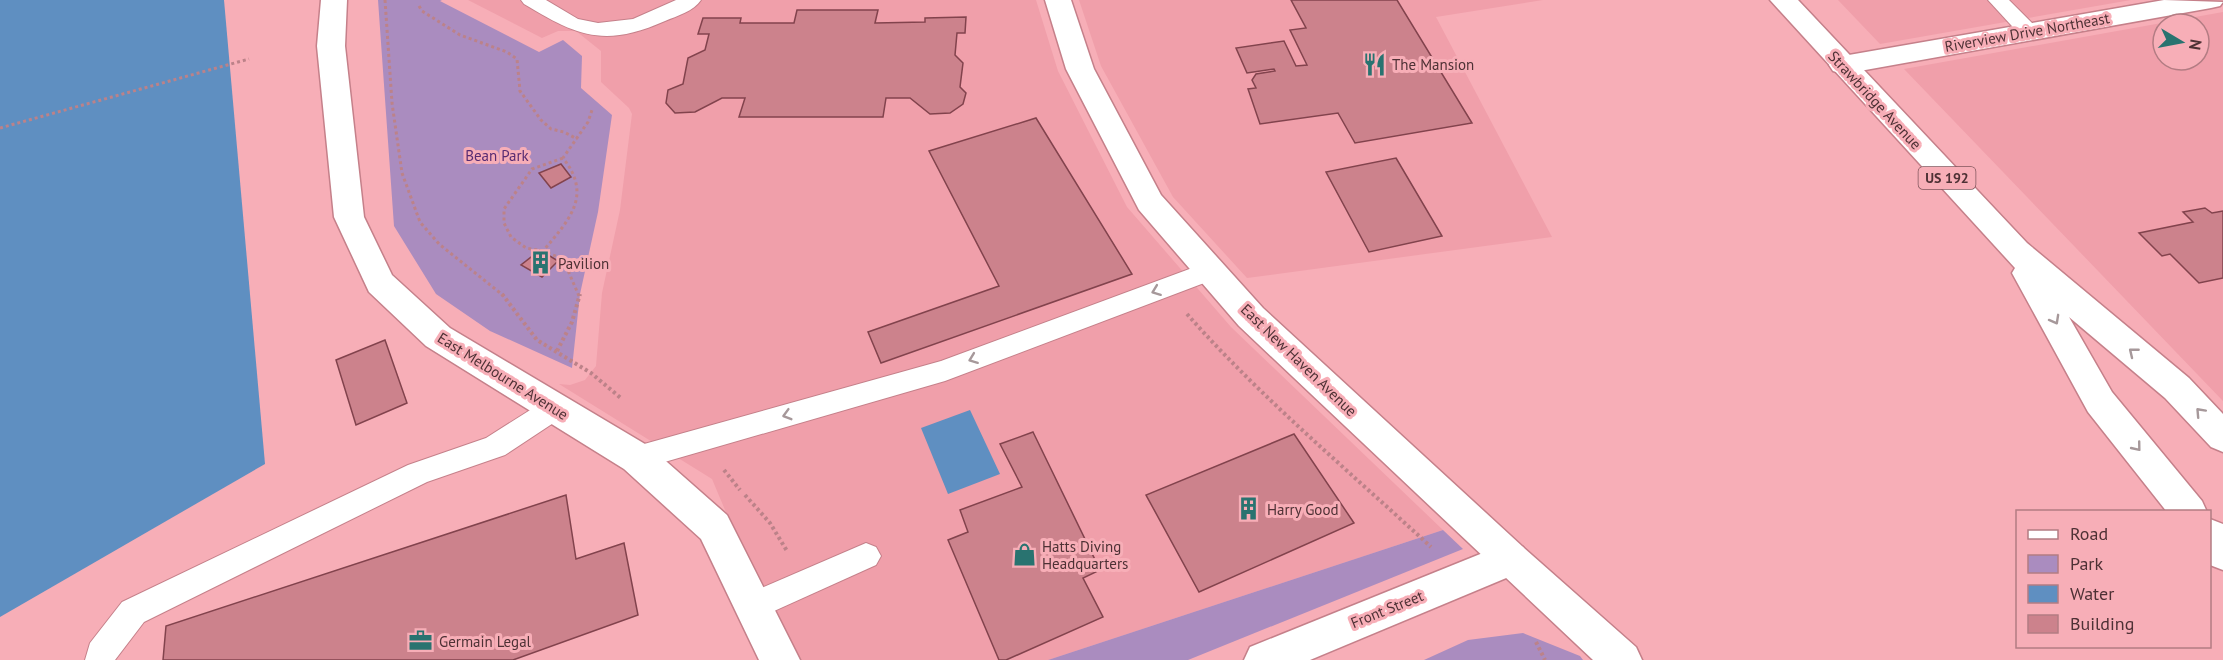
<svg xmlns="http://www.w3.org/2000/svg" width="2223" height="660" font-family="'PT Sans',sans-serif">
  <style>
    .built { fill: #f09faa; fill-rule: evenodd }
    .green { fill: #aa8cbf }
    .water { fill: #5f8fc1 }
    .building { fill: #cc828c; stroke: #82434d; stroke-width: 1.5 }
    .lines { fill: none; stroke-linecap: round; stroke-linejoin: round }
    .service-casing { stroke: #c5808a; stroke-width: 2 }
    .minor-casing { stroke: #c5808a; stroke-width: 3 }
    .tertiary-casing { stroke: #c5808a; stroke-width: 3 }
    .primary-casing { stroke: #c5808a; stroke-width: 3 }
    .path-far1 { stroke: #bc8289; stroke-width: 3; stroke-dasharray: 3 3; stroke-linecap: butt }
    .path { stroke: #bc8289; stroke-width: 4; stroke-dasharray: 3 3; stroke-linecap: butt }
    .service { fill: #fff; fill-rule: evenodd }
    .minor { fill: #fff; fill-rule: evenodd }
    .tertiary { fill: #fff; fill-rule: evenodd }
    .primary { fill: #fff; fill-rule: evenodd }
    .oneway { stroke: #a6989a }
    .labels { text-anchor: middle; dominant-baseline: central; stroke-width: 6; stroke-linejoin: round; paint-order: stroke }
    .shield { fill: #f7aeb7; stroke: #81565c; stroke-width: 1.5 }
    .shield-label { font-size: 14px; font-weight: bold; fill: #4e3135 }
    .street-label { font-size: 15px; fill: #4e3135; stroke: #f7aeb7 }
    .poi-label { font-size: 15px; fill: #4e3135; stroke: #f7aeb7; text-anchor: start }
    .park-label { font-size: 15px; fill: #572b72; stroke: #f7aeb7 }
  </style>
  <rect width="100%" height="100%" fill="#f7aeb7"/>
  <!-- built -->
  <g class="built">
    <polygon points="468,0 1036,0 1058,71 1127,207 1231,327 1443,530 1048,660 788,660 712,479 559,384 570,385 585,380 596,366 602,293 620,210 632,114 629,108 601,82 601,51 576,31 558,31 542,38"/>
    <polygon points="1079,0 1543,0 1436,17 1552,237 1247,278 1173,197 1101,66"/>
    <polygon points="1838,0 2131,0 1880,44"/>
    <path d="M 2223,12 L 2223,401 L 1904,69 ZM 2163,24 L 2199,24 L 2199,60 L 2163,60 Z"/>
  </g>
  <!-- green -->
  <g class="green">
    <polygon points="378,0 442,0 440,1 539,52 563,40 582,56 581,88 612,115 598,212 580,294 572,368 490,331 436,294 394,226"/>
    <polygon points="1443,530 1463,549 1188,660 1048,660"/>
    <polygon points="1523,633 1580,656 1583,660 1424,660 1468,640"/>
  </g>
  <!-- water -->
  <g class="water">
    <polygon points="0,0 224,0 265,464 0,617"/>
    <polygon points="970,410 1000,474 948,494 921,428"/>
  </g>
  <!-- building -->
  <g class="building">
    <polygon points="1291,0 1397,0 1472,123 1355,143 1338,113 1260,124 1248,89 1256,88 1252,80 1256,74 1275,71 1274,69 1247,73 1236,48 1284,41 1296,66 1307,65 1290,30 1306,28"/>
    <polygon points="797,10 878,10 875,23 925,22 925,18 966,17 965,33 957,33 955,55 963,63 960,87 966,93 963,104 950,113 930,114 910,98 886,98 883,117 739,117 745,98 722,98 695,112 675,113 666,103 668,90 683,84 688,58 705,50 709,34 698,34 703,18 741,18 740,23 794,23"/>
    <polygon points="1036,118 1132,274 881,363 868,332 999,286 929,151"/>
    <polygon points="1396,158 1442,236 1369,252 1326,172"/>
    <polygon points="561,164 571,177 551,188 539,173"/>
    <polygon points="2205,208 2212,213 2223,211 2223,278 2199,283 2170,254 2162,256 2139,233 2193,222 2183,212"/>
    <polygon points="540,250 558,261 542,277 521,265"/>
    <polygon points="385,340 407,403 356,425 336,360"/>
    <polygon points="1033,432 1100,570 1083,578 1103,617 1006,660 999,660 948,540 968,532 960,510 1022,487 1000,444"/>
    <polygon points="1294,434 1354,523 1199,592 1146,495"/>
    <polygon points="566,495 576,559 624,543 638,615 513,660 163,660 166,626"/>
  </g>
  <g class="lines">
    <defs>
      <g id="service">
        <path d="M 521,0 L 546,0 L 578,19 L 598,23 L 633,19 L 676,0 L 701,0 C 694,11 677,16 665,21 C 604,48 577,36 524,4 Z"/>
        <polygon points="1988,0 2009,0 2036,27 2039,32 2036,37 2029,39 2022,37"/>
        <polygon points="1211,261 1220,263 1223,270 1220,277 945,381 637,470 627,466 623,458 627,450 637,446 941,361"/>
        <polygon points="555,397 564,400 568,408 564,416 505,455 427,482 144,622 115,660 85,660 90,643 122,602 408,465 486,438 546,400"/>
        <polygon points="866,543 876,547 881,556 876,565 754,620 743,616 739,606 743,596"/>
      </g>
      <g id="minor">
        <polygon points="2164,0 2223,2 2220,6 2211,8 1843,74 1833,71 1829,65 1833,59 1843,56"/>
        <polygon points="1510,542 1523,547 1529,559 1523,571 1310,660 1244,660 1250,647"/>
      </g>
      <g id="tertiary">
        <polygon points="321,0 347,0 345,46 364,217 392,275 450,328 650,447 727,515 800,660 759,660 701,539 624,469 426,346 369,292 334,217 317,46"/>
        <polygon points="1045,0 1071,0 1094,69 1161,195 1263,308 1523,547 1636,647 1642,660 1593,660 1239,326 1139,210 1066,69"/>
      </g>
      <g id="primary">
        <polygon points="1770,0 1798,0 2027,243 2189,378 2223,414 2223,452 2211,447 2165,398 2069,317 2112,392 2202,501 2207,512 2167,512 2088,412 2012,273 2015,268"/>
        <polygon points="2210,519 2223,524 2223,570 2210,565"/>
      </g>
    </defs>
    <!-- service casing -->
    <use href="#service" class="service-casing"/>
    <!-- minor casing -->
    <use href="#minor" class="minor-casing"/>
    <!-- tertiary casing -->
    <use href="#tertiary" class="tertiary-casing"/>
    <!-- primary casing -->
    <use href="#primary" class="primary-casing"/>
    <!-- path-far1 -->
    <g class="path-far1">
      <polyline points="385,0 392,103 402,173 420,222 439,244 504,296"/>
      <polyline points="419,6 422,11 460,35 507,52 517,59 520,91 541,120 551,129 564,132 577,139"/>
      <polyline points="0,128 249,59"/>
      <polyline points="543,251 526,248 511,237 504,223 504,209 532,169 563,158"/>
      <path d="M 579,296 L 563,259 L 543,251 C 569,220 593,196 563,158 L 588,122 L 592,110"/>
    </g>
    <!-- path -->
    <g class="path">
      <polyline points="502,294 537,340 591,373 622,399"/>
      <path d="M 1187,314 C 1261,398 1349,471 1431,547"/>
      <polyline points="557,351 572,322 580,294"/>
      <polyline points="724,470 740,490"/>
      <polyline points="745,495 770,523 787,551"/>
      <polyline points="1536,642 1545,660"/>
    </g>
    <!-- service -->
    <use href="#service" class="service"/>
    <!-- minor -->
    <use href="#minor" class="minor"/>
    <!-- tertiary -->
    <use href="#tertiary" class="tertiary"/>
    <!-- primary -->
    <use href="#primary" class="primary"/>
  </g>
  <!-- one-way arrows -->
  <defs><path id="oneway-chevron" d="M-2-3.5L2.5 0L-2 3.5" fill="none" stroke-width="1.6" stroke-linecap="round" stroke-linejoin="round" transform="scale(1.5)"/></defs>
  <g class="oneway">
    <use href="#oneway-chevron" transform="translate(1156 291) rotate(159)"/>
    <use href="#oneway-chevron" transform="translate(2055 320) rotate(61)"/>
    <use href="#oneway-chevron" transform="translate(2133 352) rotate(-141)"/>
    <use href="#oneway-chevron" transform="translate(973 359) rotate(159)"/>
    <use href="#oneway-chevron" transform="translate(2200 412) rotate(-133)"/>
    <use href="#oneway-chevron" transform="translate(787 415) rotate(164)"/>
    <use href="#oneway-chevron" transform="translate(2137 447) rotate(51)"/>
  </g>
  <!-- icons -->
  <defs>
    <symbol id="restaurant-bare" viewBox="-9 -9 18 18"><path d="M-5-6h1v4h1v-4h1v4h1v-4h1v5L-1.5 .5V6h-2V.5L-5-1ZM5-6V6H3V1.5H1.5Q1.5-4 5-6Z" fill="#297370" stroke="#f7aeb7" stroke-width="2.5" paint-order="stroke"/></symbol>
    <symbol id="building-bare" viewBox="-9 -9 18 18"><path d="M-4-6H4V6H1V3H-1V6H-4ZM-2.5-4.3h1.7v1.8h-1.7ZM.8-4.3h1.7v1.8H.8ZM-2.5-1h1.7V.8h-1.7ZM.8-1h1.7V.8H.8Z" fill="#297370" stroke="#f7aeb7" stroke-width="2.5" paint-order="stroke"/></symbol>
    <symbol id="shop-bare" viewBox="-9 -9 18 18"><path d="M-5-2.5h2.3a2.7 3.5 0 0 1 5.4 0H5L5.5 6h-11ZM-1.5-2.5h3a1.5 2.3 0 0 0-3 0Z" fill="#297370" stroke="#f7aeb7" stroke-width="2.5" paint-order="stroke"/></symbol>
    <symbol id="office-bare" viewBox="-9 -9 18 18"><path d="M-6-3h4V-5.5h4V-3h4V5H-6ZM-1-4.5V-3h2v-1.5ZM-6 0V1H6V0Z" fill="#297370" stroke="#f7aeb7" stroke-width="2.5" paint-order="stroke"/></symbol>
  </defs>
  <g fill-rule="evenodd">
    <use href="#restaurant-bare" x="1358" y="48" width="33" height="33"/>
    <use href="#building-bare" x="524" y="246" width="33" height="33"/>
    <use href="#building-bare" x="1232" y="492" width="33" height="33"/>
    <use href="#shop-bare" x="1008" y="538" width="33" height="33"/>
    <use href="#office-bare" x="404" y="624" width="33" height="33"/>
  </g>
  <g class="labels">
    <!-- shield labels -->
    <rect class="shield" x="1918.5" y="167" width="57" height="22" rx="4.5"/>
    <g class="shield-label">
      <text x="1947" y="178">US 192</text>
    </g>
    <!-- street labels -->
    <g class="street-label">
      <text transform="translate(2027 32) rotate(-10)">Riverview Drive Northeast</text>
      <text transform="translate(1875 100) rotate(47)">Strawbridge Avenue</text>
      <text transform="translate(1299 360) rotate(44)">East New Haven Avenue</text>
      <text transform="translate(503 376) rotate(32)">East Melbourne Avenue</text>
      <text transform="translate(1387 609) rotate(-22)">Front Street</text>
    </g>
    <!-- poi labels -->
    <g class="poi-label">
      <text x="1392" y="64">The Mansion</text>
      <text x="558" y="263">Pavilion</text>
      <text x="1267" y="509">Harry Good</text>
      <text x="1042" y="546">Hatts Diving<tspan x="1042" dy="17">Headquarters</tspan></text>
      <text x="439" y="641">Germain Legal</text>
    </g>
    <!-- park labels -->
    <g class="park-label">
      <text x="497" y="155">Bean Park</text>
    </g>
  </g>
  <!-- legend -->
  <rect x="2016" y="510" width="195" height="138" fill="#f7aeb7" stroke="#b37c83" stroke-width="1.5"/>
  <rect x="2028" y="530" width="30" height="9" fill="#ffffff" stroke="#b37c83" stroke-width="1.5"/>
  <text x="2070" y="540" font-size="18" fill="#4e3135">Road</text>
  <rect x="2028" y="555" width="30" height="18" fill="#aa8cbf" stroke="#b37c83" stroke-width="1.5"/>
  <text x="2070" y="570" font-size="18" fill="#4e3135">Park</text>
  <rect x="2028" y="585" width="30" height="18" fill="#5f8fc1" stroke="#b37c83" stroke-width="1.5"/>
  <text x="2070" y="600" font-size="18" fill="#4e3135">Water</text>
  <rect x="2028" y="615" width="30" height="18" fill="#cc828c" stroke="#b37c83" stroke-width="1.5"/>
  <text x="2070" y="630" font-size="18" fill="#4e3135">Building</text>
  <!-- north arrow -->
  <g transform="translate(2181 42) rotate(100)"><circle r="28" fill="#f7aeb7" stroke="#b37c83" stroke-width="1.5"/>
  <path d="M0-4.5L10 22L0 15L-10 22Z" fill="#297370"/>
  <text y="-9" font-size="16" font-weight="bold" text-anchor="middle" fill="#4e3135">N</text>
  </g>
</svg>
